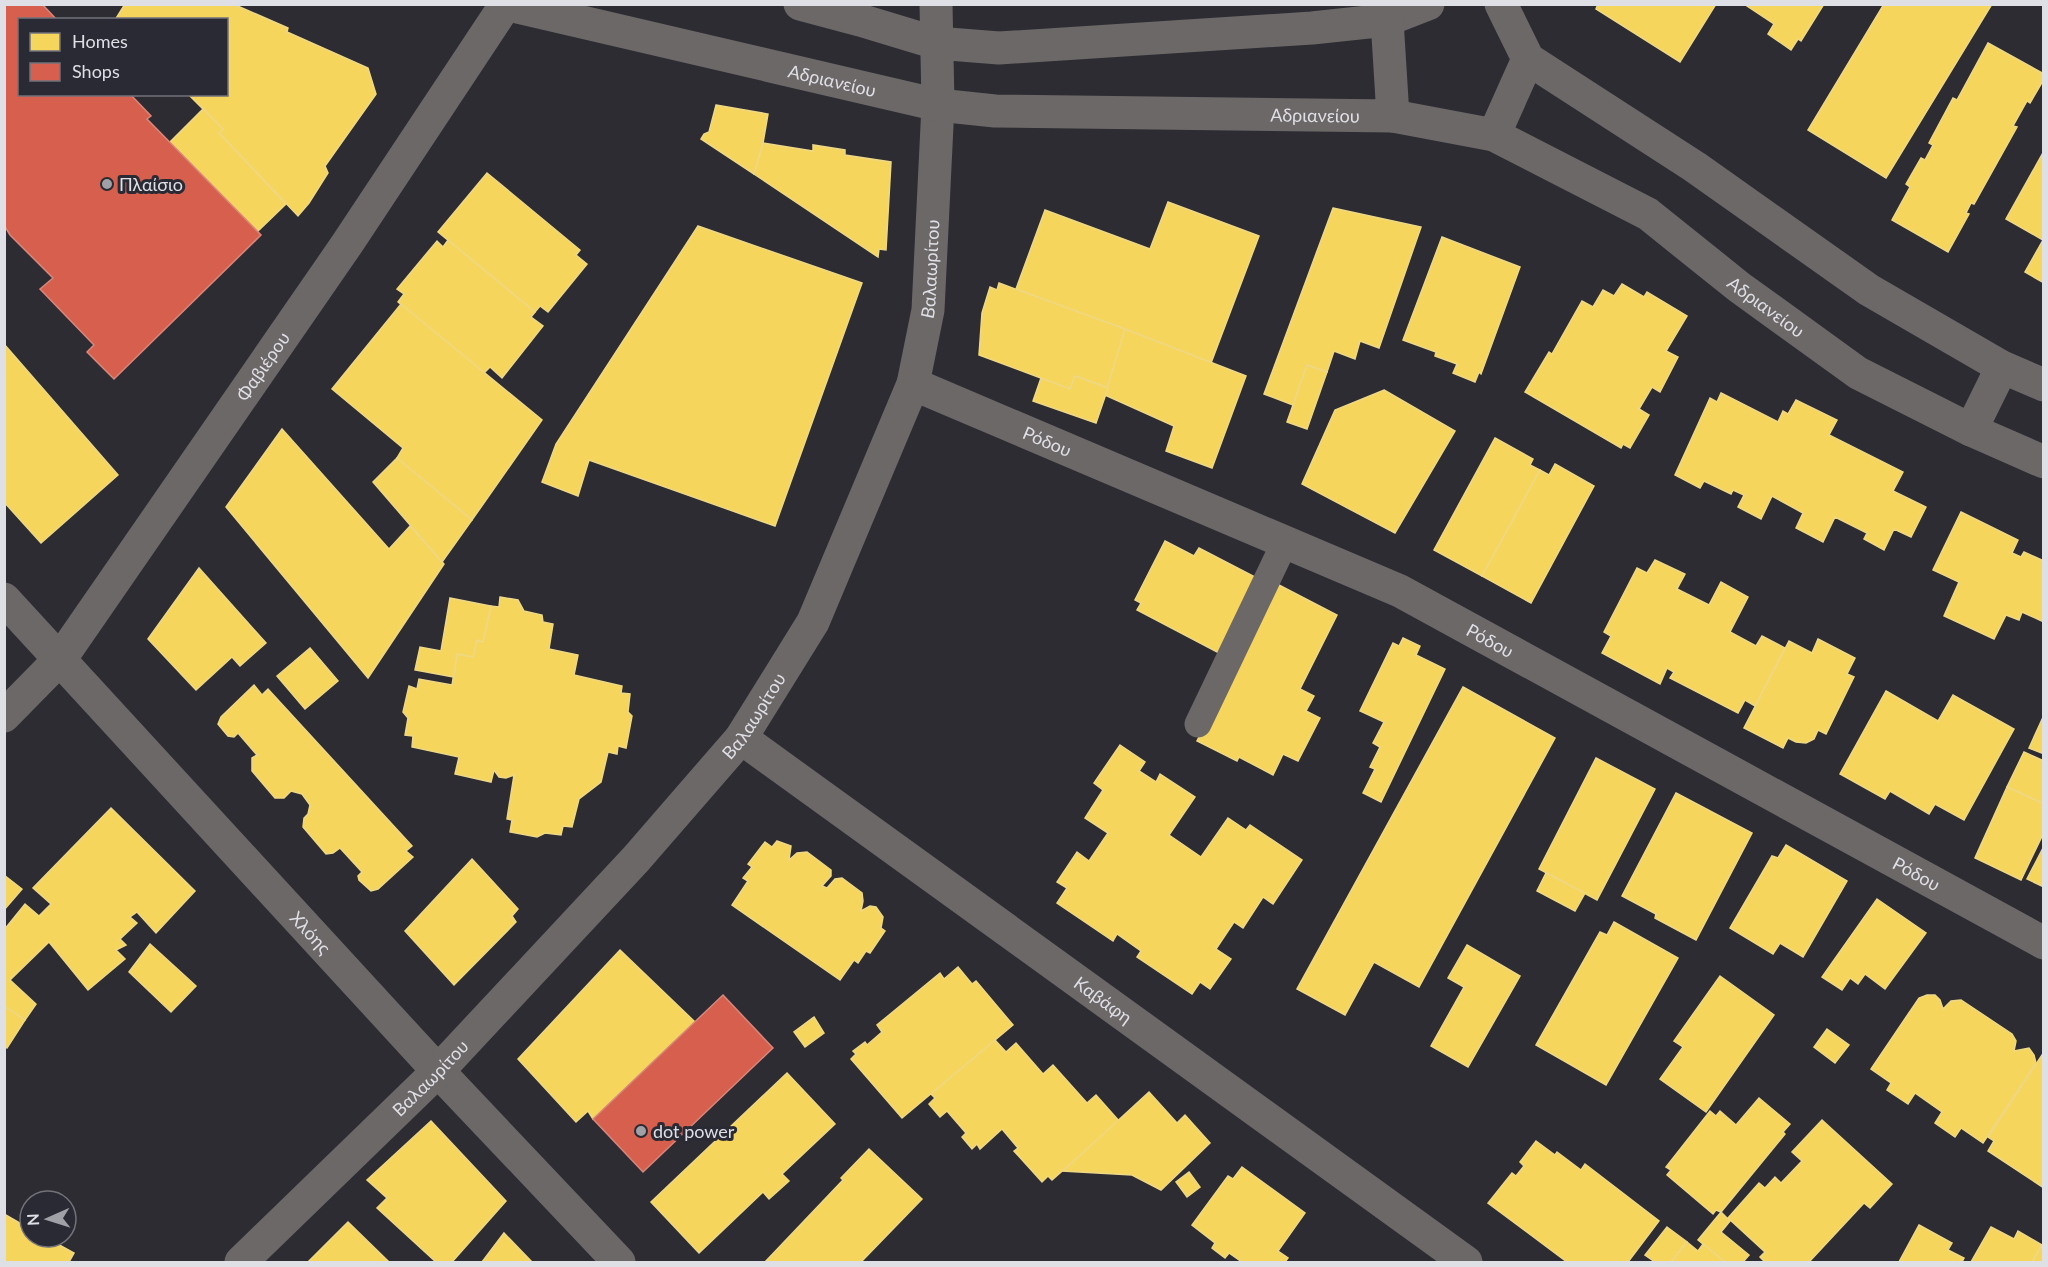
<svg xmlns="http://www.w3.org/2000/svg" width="2048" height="1267" font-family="Lato,sans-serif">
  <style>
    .homes { fill: #f6d55c; stroke: #efd885; stroke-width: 1.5 }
    .shops { fill: #d6604d; stroke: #d9867b; stroke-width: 1.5 }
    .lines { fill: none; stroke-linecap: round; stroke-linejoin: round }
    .service { stroke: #6d6868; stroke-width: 27 }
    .minor { stroke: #6d6868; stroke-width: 33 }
    .tertiary { stroke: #6d6868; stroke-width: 33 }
    .poi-dot { fill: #a0a0a7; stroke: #2a2a34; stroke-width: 2 }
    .labels { text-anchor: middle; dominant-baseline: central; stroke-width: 6; stroke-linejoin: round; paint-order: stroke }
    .street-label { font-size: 18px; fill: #dfdfe6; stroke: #2a2a34 }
    .poi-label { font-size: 18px; fill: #dfdfe6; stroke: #2a2a34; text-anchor: start }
  </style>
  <rect width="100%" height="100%" fill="#2c2c32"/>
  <!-- homes -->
  <g class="homes">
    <polygon points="125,4 233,4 288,28 287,32 368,68 376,94 325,166 328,173 309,203 298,216 219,133 223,129 188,94 226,94 226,20 115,20"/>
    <polygon points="1598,4 1716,4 1680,62 1596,9"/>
    <polygon points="1744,4 1824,4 1801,41 1798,39 1791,50 1768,34 1774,24"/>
    <polygon points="1884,4 1992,4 1886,178 1808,130"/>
    <polygon points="1988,43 2044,74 2044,79 2030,103 2027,101 2013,126 2017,127 1974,204 1971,203 1966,213 1969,214 1948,252 1892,220 1910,187 1906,184 1921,158 1925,160 1933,145 1929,143 1953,98 1957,100"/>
    <polygon points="716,105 768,114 763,143 754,174 701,139 704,134 709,132"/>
    <polygon points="203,109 223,129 219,133 286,204 257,232 170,142"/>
    <polygon points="763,143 813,151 813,145 845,150 845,155 891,162 886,250 879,249 878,257 754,174"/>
    <polygon points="2044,151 2044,283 2025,272 2043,240 2006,219"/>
    <polygon points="487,173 580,250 576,255 587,264 548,312 540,306 535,312 438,232"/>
    <polygon points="1168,202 1259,236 1211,363 1016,289 1045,210 1150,249"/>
    <polygon points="1333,208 1421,227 1379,348 1360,341 1355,359 1334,351 1327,372 1307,365 1293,405 1264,394"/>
    <polygon points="698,226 862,283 775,526 589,460 578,496 542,482 556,444"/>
    <polygon points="1442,237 1520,267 1481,374 1479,372 1475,382 1453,373 1457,364 1435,356 1436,352 1403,340"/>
    <polygon points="448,240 535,312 531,317 543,326 502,378 490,367 484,373 398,302 404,294 397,289 437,241 443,247"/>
    <polygon points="999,283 1125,329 1108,388 1075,376 1070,389 979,355 982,313 990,287 997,290"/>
    <polygon points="1622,284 1644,297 1647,292 1687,316 1666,351 1678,357 1660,392 1652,387 1639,409 1649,415 1630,448 1623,444 1621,448 1525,392 1549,352 1552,354 1582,301 1593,307 1603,290 1614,296"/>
    <polygon points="401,304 542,420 472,520 397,458 403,448 332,389"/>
    <polygon points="1125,329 1246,376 1212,468 1166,451 1174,426 1105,395"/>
    <polygon points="4,344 118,475 41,543 4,502"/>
    <polygon points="1307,365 1327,372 1307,429 1287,422"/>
    <polygon points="1075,376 1108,388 1096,423 1033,401 1041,378 1070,389"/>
    <polygon points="1384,390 1455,431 1395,533 1302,484 1335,410"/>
    <polygon points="1721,393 1778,422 1783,411 1788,414 1796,400 1837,420 1829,435 1903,472 1893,491 1926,507 1911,537 1894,529 1884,550 1864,539 1867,533 1835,517 1823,542 1796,528 1803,513 1772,496 1761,519 1738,507 1744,495 1733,490 1731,494 1704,481 1700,488 1675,475 1710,398 1717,402"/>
    <polygon points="282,429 389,549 410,526 444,564 368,678 226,507"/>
    <polygon points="1495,438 1533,459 1530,465 1540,470 1482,576 1434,550"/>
    <polygon points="397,458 472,520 442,562 373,482"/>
    <polygon points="1555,464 1594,486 1531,603 1482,576 1540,470 1549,475"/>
    <polygon points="1961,512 2018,540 2012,553 2021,557 2024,552 2044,561 2044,622 2022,612 2019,620 2006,615 1994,639 1944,616 1959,582 1933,570"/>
    <polygon points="1165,541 1194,556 1199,548 1257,578 1219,653 1137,610 1141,603 1135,600"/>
    <polygon points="1655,560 1685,574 1677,589 1709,605 1721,582 1748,597 1730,632 1756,646 1762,636 1785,648 1755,706 1745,700 1738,713 1670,678 1674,672 1667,668 1660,684 1602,653 1611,636 1604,632 1637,568 1647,573"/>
    <polygon points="199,568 266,643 240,666 232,657 196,690 148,639"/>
    <polygon points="1277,584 1337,615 1300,689 1314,696 1306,711 1320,718 1298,761 1283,754 1273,775 1239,757 1237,761 1197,741"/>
    <polygon points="500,597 518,600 524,611 542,615 543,622 553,624 549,649 578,655 574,675 622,686 621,693 630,694 628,712 632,716 626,748 618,746 617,754 608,752 601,782 579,799 572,827 563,826 561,835 545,833 537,837 510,832 512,820 507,819 514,775 506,778 499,777 494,770 491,782 455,774 459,757 412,747 413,736 405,735 408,718 403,712 409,686 417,689 419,679 452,685 457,654 473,657 477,640 483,642 491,606 499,607"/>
    <polygon points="450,598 491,606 483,642 477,640 473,657 457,654 454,677 415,670 420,647 441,651"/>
    <polygon points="1403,638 1420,646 1416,655 1445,669 1381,802 1363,793 1375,769 1370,767 1380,747 1373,743 1384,722 1360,711 1393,643 1399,646"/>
    <polygon points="1818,639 1855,658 1847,674 1854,677 1826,734 1818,730 1814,739 1806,743 1796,742 1788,738 1783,748 1744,728 1789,641 1812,653"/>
    <polygon points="310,648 338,681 305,709 277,676"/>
    <polygon points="254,685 262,695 268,689 412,846 406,851 413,857 378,889 371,891 359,880 358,876 362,872 340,848 333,853 326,854 303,827 304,818 308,814 310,805 302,794 291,791 284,798 275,798 252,771 252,758 257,755 238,733 234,737 228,736 218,724 221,717"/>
    <polygon points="1463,687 1555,738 1419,987 1374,962 1345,1015 1297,989"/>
    <polygon points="1886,691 1938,721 1953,695 2014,729 1964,820 1935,804 1929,814 1890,791 1885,799 1840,774"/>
    <polygon points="2044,715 2044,754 2029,748"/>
    <polygon points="1120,745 1145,762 1139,771 1156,782 1160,774 1195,797 1169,835 1201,857 1228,818 1246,830 1250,825 1302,860 1273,904 1263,897 1243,928 1234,922 1216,949 1231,959 1210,989 1200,982 1192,994 1137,957 1141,951 1117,934 1113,941 1057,903 1067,888 1057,882 1077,852 1089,861 1108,833 1085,818 1103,790 1094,783"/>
    <polygon points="2024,752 2044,761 2044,804 2007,787"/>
    <polygon points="1596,758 1655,789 1597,900 1539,869"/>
    <polygon points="2007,787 2044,804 2044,832 2021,880 1975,858"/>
    <polygon points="1676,793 1752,833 1696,940 1655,918 1656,914 1622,896"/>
    <polygon points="111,808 195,891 156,933 137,912 130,917 137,923 120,939 126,945 116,950 125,959 88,990 49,942 10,980 36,1004 25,1020 4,1006 4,930 25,904 39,916 51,904 33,888"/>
    <polygon points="777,841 791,846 789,860 797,853 807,852 831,870 831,876 822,886 827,888 835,879 842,878 862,893 863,901 861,911 870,906 876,907 883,917 881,928 885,931 870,953 866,951 858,963 854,960 840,980 732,905 748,881 743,878 752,867 748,864 765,842 772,847"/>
    <polygon points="1786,845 1847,881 1803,957 1780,943 1773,954 1730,928 1772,856 1778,858"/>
    <polygon points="2044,846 2044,887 2027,879"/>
    <polygon points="472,859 518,909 512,916 516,922 454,985 405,931"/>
    <polygon points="1546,873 1585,893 1575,911 1537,891"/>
    <polygon points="4,875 22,889 4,910"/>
    <polygon points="1877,899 1926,933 1885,989 1865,974 1858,984 1850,978 1842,990 1822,977"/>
    <polygon points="1614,922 1678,958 1606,1085 1536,1045 1600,932 1607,935"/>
    <polygon points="150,944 196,986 171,1012 129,972"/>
    <polygon points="1467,945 1520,976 1468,1067 1431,1046 1464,987 1448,978"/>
    <polygon points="620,950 695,1022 593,1119 588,1111 576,1122 518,1059"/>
    <polygon points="958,967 972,984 976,981 1013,1025 902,1118 851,1059 856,1054 853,1051 865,1042 867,1045 882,1032 877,1025 940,973 944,979"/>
    <polygon points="1720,976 1774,1015 1706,1112 1660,1079 1683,1047 1674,1041"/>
    <polygon points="1927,995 1935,995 1940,1000 1943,1009 1951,1001 1961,1000 2012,1034 2016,1041 2014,1051 2029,1048 2034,1055 2036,1063 1983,1143 1961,1128 1955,1137 1935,1123 1942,1112 1915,1093 1908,1104 1887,1090 1891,1083 1871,1069 1919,998"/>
    <polygon points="4,1006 25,1020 7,1048 4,1046"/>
    <polygon points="814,1017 824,1033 805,1047 794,1032"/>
    <polygon points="1827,1029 1849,1045 1835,1063 1814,1047"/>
    <polygon points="995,1040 1006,1052 1016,1043 1043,1074 1053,1065 1087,1103 1096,1095 1119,1121 1052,1180 1048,1176 1042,1182 1014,1151 1018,1148 1002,1129 980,1149 977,1144 972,1149 962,1137 966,1133 947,1111 940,1117 929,1104 935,1098 931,1094"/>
    <polygon points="2044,1052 2044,1188 1988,1151 1994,1141 1988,1137"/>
    <polygon points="787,1073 835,1124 782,1174 789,1181 769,1199 763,1192 699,1253 651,1202"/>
    <polygon points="1149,1092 1177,1123 1185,1115 1210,1143 1161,1190 1132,1175 1063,1171"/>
    <polygon points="1759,1098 1790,1124 1783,1132 1785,1134 1721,1212 1716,1210 1713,1214 1667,1175 1671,1170 1666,1167 1710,1111 1716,1116 1720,1111 1736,1125"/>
    <polygon points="1822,1120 1892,1184 1870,1208 1864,1203 1809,1262 1765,1262 1760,1257 1765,1252 1728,1218 1759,1183 1765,1188 1775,1177 1781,1183 1802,1161 1792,1152"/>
    <polygon points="431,1121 506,1201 452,1262 436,1262 377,1208 387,1198 367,1180"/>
    <polygon points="1536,1141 1555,1155 1557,1152 1581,1170 1585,1164 1659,1221 1628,1262 1567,1262 1488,1203 1512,1173 1516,1176 1524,1166 1520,1162"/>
    <polygon points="869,1149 922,1199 861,1262 765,1262 843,1180 841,1178"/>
    <polygon points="1242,1167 1305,1213 1278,1251 1288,1258 1285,1262 1242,1262 1229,1253 1225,1258 1212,1248 1215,1243 1192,1225 1228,1176 1233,1179"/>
    <polygon points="1189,1172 1200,1187 1187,1197 1176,1182"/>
    <polygon points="1721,1212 1730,1221 1721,1232 1749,1255 1743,1262 1725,1262 1698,1240"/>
    <polygon points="4,1214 30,1229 30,1237 45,1237 74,1253 69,1262 4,1262"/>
    <polygon points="348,1222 389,1262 308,1262"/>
    <polygon points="1919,1225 1952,1243 1948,1250 1964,1258 1962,1262 1899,1262"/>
    <polygon points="1667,1227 1687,1242 1671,1262 1655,1262 1645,1255"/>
    <polygon points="1991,1227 2014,1239 2018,1231 2042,1245 2032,1262 1971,1262"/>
    <polygon points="504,1233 532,1262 482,1262"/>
    <polygon points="1687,1242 1698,1251 1703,1244 1725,1262 1671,1262"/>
    <polygon points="2042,1245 2044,1262 2032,1262"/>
  </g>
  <!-- shops -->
  <g class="shops">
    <polygon points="4,4 42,4 57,20 20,20 20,94 130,94 151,116 147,119 261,235 114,379 87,352 94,345 40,289 53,278 10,235 4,225"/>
    <polygon points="723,995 773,1048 643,1172 593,1119"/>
  </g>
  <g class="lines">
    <!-- service -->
    <polyline class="service" points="1198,724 1285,542"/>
    <!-- minor -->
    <g class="minor">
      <polyline points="1501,4 1528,59 1695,167 1869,290 2002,367 2044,385"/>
      <path id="s1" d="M 1393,116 L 1494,135 L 1648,214 L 1739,287 L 1858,373 L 1971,430 L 2044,462"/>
      <polyline points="1494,135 1528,59"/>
      <path id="s2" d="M 913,384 L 1400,591 L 2044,943"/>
      <polyline points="1971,430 2002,367"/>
      <path id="s3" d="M 4,599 L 438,1071 L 619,1262"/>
      <path id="s4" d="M 4,716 L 61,658 L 347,244 L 506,4"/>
      <path id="s5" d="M 741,738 L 1466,1262"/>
      <path id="s6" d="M 241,1262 L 438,1071 L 636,859 L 741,738 L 813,622 L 913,384 L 928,310 L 938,105 L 936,4"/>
    </g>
    <!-- tertiary -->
    <g class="tertiary">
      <path id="s7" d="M 505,4 L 938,105 L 995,111 L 1393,116 L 1387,20 L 1428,4"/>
      <polyline points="800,4 860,20 936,43 999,48 1312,28 1387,20"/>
    </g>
  </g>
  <!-- markers -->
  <g class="poi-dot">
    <circle cx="107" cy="184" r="6"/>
    <circle cx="641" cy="1131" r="6"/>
  </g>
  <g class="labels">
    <!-- street labels -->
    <g class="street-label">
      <text stroke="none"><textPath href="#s7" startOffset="336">Αδριανείου</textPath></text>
      <text stroke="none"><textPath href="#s7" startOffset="822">Αδριανείου</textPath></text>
      <text stroke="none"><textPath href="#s6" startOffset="1236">Βαλαωρίτου</textPath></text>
      <text stroke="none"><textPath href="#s1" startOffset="426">Αδριανείου</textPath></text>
      <text stroke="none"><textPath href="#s4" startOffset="436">Φαβιέρου</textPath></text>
      <text stroke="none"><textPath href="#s2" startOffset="146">Ρόδου</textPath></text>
      <text stroke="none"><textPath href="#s2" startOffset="632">Ρόδου</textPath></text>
      <text stroke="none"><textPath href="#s6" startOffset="750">Βαλαωρίτου</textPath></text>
      <text stroke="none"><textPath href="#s2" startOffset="1118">Ρόδου</textPath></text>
      <text stroke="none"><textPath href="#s3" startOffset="453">Χλόης</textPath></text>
      <text stroke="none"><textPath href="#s5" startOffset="447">Καβάφη</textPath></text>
      <text stroke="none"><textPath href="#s6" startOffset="264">Βαλαωρίτου</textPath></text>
    </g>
    <!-- poi labels -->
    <g class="poi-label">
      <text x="119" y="184">Πλαίσιο</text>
      <text x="653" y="1131">dot power</text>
    </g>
  </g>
  <!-- border -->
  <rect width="2048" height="1267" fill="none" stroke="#dfdfe6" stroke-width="12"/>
  <!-- legend -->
  <rect x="18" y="18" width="210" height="78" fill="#2a2a34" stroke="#72727b" stroke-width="1.5"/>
  <rect x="30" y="33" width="30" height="18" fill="#f6d55c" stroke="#72727b" stroke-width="1.5"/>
  <text x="72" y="48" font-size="18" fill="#dfdfe6">Homes</text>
  <rect x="30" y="63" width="30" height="18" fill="#d6604d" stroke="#72727b" stroke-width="1.5"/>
  <text x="72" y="78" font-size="18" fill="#dfdfe6">Shops</text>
  <!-- north arrow -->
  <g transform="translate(48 1219) rotate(267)"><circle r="28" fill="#2a2a34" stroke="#72727b" stroke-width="1.5"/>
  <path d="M0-4.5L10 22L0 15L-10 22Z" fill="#a0a0a7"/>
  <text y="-9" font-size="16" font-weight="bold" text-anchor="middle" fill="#dfdfe6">N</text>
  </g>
</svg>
